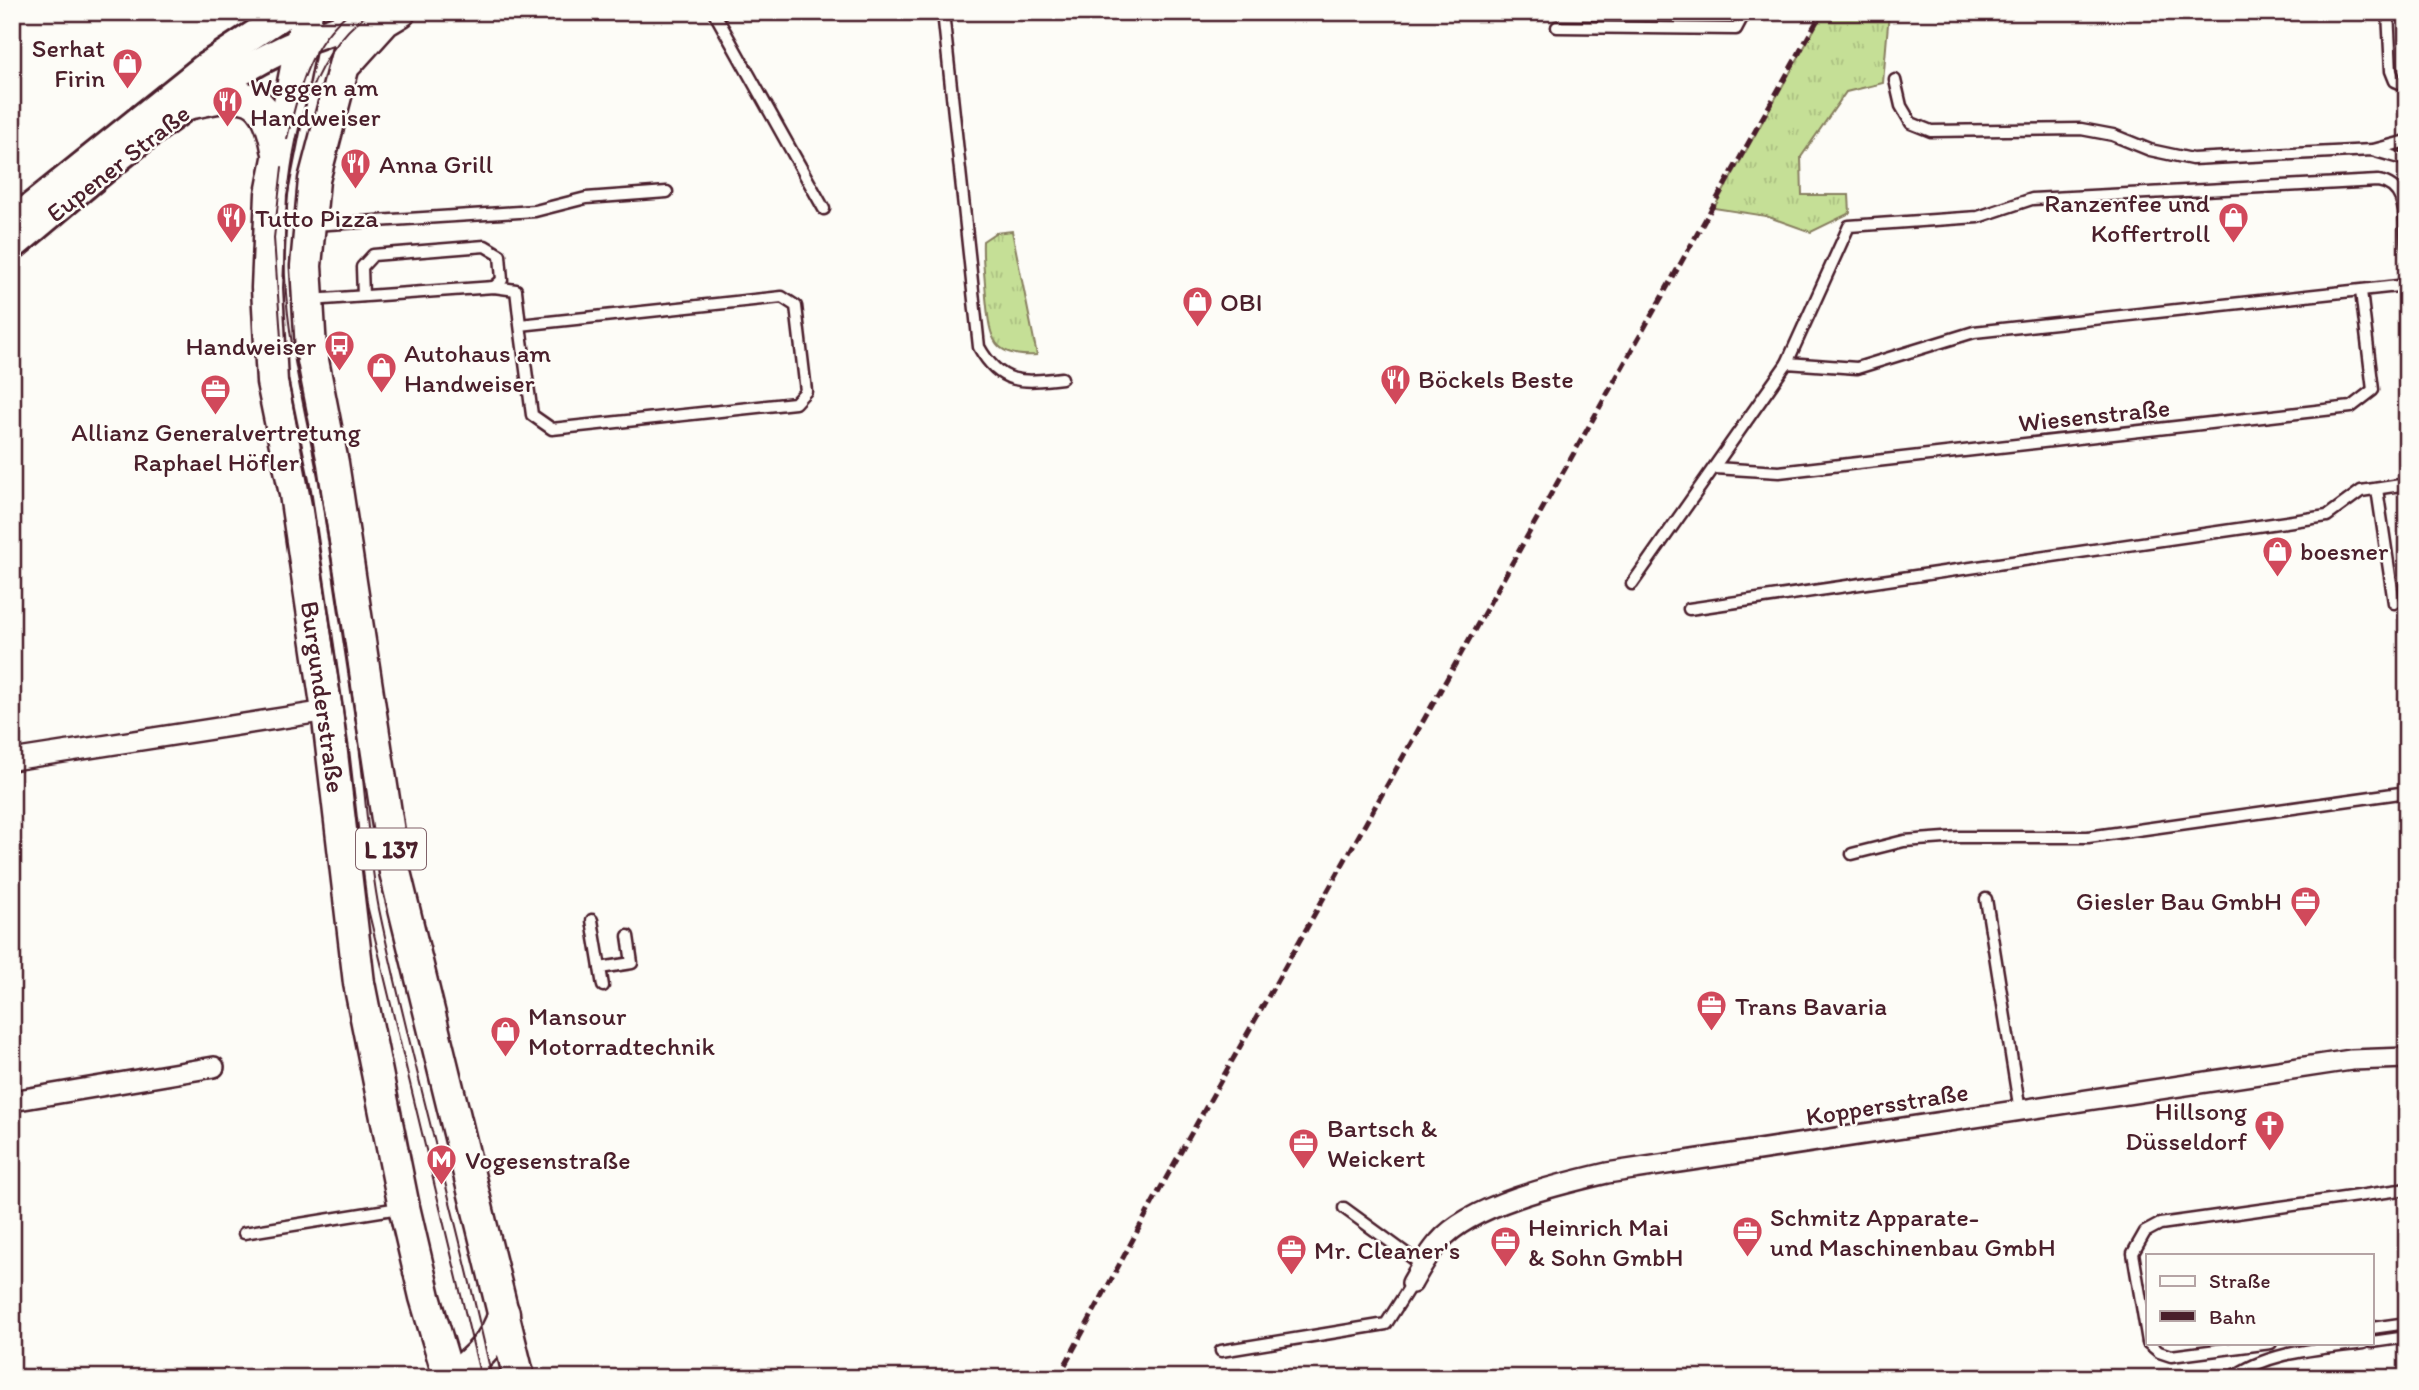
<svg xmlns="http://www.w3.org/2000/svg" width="2419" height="1390" font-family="Itim,sans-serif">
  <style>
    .grass { fill: url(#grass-tufts); stroke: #887f60; stroke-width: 2 }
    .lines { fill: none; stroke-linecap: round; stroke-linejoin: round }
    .lane-casing { stroke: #4a1f2b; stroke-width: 15 }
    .street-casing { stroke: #4a1f2b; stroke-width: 24 }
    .secondary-casing { stroke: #4a1f2b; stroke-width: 32 }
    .primary-casing { stroke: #4a1f2b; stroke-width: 35 }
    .lane { stroke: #fdfcf7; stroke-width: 10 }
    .street { stroke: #fdfcf7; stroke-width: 19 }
    .secondary { stroke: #fdfcf7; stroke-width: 26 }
    .primary { stroke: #fdfcf7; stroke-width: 30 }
    .tram { stroke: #4a1f2b; stroke-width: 2 }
    .rail { stroke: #4a1f2b; stroke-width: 5; stroke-dasharray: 10 5; stroke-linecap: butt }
    .labels { text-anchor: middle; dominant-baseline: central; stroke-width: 5; stroke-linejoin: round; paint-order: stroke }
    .shield { fill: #fdfcf7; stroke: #806168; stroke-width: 2 }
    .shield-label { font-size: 24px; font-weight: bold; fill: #4a1f2b }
    .poi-label { font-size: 26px; fill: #4a1f2b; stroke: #fdfcf7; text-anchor: start }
    .street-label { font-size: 26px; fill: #4a1f2b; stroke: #fdfcf7 }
  </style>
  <defs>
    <pattern id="grass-tufts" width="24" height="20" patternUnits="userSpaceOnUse" patternTransform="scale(1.75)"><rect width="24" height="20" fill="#c5df96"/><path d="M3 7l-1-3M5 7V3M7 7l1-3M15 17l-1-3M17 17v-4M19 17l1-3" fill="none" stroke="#abbf81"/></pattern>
  </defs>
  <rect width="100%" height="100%" fill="#fdfcf7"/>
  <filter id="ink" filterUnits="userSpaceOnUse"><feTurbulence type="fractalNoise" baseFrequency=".0143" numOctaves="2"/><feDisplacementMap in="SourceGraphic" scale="14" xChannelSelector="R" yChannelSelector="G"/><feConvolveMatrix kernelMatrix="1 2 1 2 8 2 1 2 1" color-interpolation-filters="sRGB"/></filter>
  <g filter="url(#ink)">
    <!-- grass -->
    <g class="grass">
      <polygon points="1824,12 1889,12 1883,83 1846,92 1801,157 1802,195 1849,195 1850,213 1811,232 1766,216 1714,208"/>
      <path d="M 1012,231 L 1037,355 C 990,358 990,336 986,297 C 985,278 982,260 983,241 L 995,233 Z"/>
    </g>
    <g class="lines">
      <defs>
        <g id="lane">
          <polyline points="714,12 824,209"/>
          <path d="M 943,12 L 979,347 C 1000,385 1022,383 1062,378"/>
          <polyline points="2388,12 2391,71 2395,81 2407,86"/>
          <polyline points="1557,27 1736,29 1745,12"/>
          <polyline points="1895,80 1901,106 1911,123 1931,131 2081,129 2113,135 2150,150 2192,159 2372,150 2407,160"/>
          <polyline points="2373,150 2407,141"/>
          <polyline points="313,225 535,211 586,198 667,192"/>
          <polyline points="363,296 362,267 373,255 485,246 500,255 502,280 494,287"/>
          <polyline points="310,300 494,287 516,290 520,325 782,297 796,306 806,391 795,403 552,429 532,415 520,325"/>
          <path d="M 1787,363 L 1849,226 L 1978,217 L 2032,199 L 2378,181 C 2409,186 2404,220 2407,246"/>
          <polyline points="1715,468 1779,472 2351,407 2373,390 2361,291"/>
          <polyline points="2377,489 2394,603"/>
          <polyline points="1632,584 1787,363 1857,368 1974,332 2407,285"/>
          <polyline points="1689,609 2327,516 2361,491 2407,484"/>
          <polyline points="1852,854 1904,841 1959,837 2088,837 2407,792"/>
          <polyline points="1986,899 2020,1111"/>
          <polyline points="592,920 603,986"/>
          <polyline points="600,968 632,963 628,936"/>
          <polyline points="1344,1208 1422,1265"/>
          <polyline points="244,1233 399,1208"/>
          <polyline points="2372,1328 2407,1323"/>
          <polyline points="2148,1342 2133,1253 2145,1232 2160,1224 2407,1189"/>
          <polyline points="2372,1342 2407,1337"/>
          <polyline points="2148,1343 2159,1352 2171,1356 2271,1343"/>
          <polyline points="1221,1351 1386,1324 1412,1283"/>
          <path d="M 2232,1378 C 2268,1351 2320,1349 2364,1343"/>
        </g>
        <g id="street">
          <polyline points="12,760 327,711"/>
          <polyline points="12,1101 214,1067"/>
          <path d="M 1412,1283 C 1420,1269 1428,1254 1439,1242 C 1470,1205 1560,1184 1607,1173 L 2351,1060 L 2407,1058"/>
        </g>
        <g id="secondary">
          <polyline points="12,222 206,66 288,12"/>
          <path d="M 12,247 C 98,176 182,97 284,49 C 311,36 341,28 370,18"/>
        </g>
        <g id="primary">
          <polyline points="307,12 271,194 267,288 272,382 295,494 327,711 359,983 404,1207 425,1297 449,1378"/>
          <polyline points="358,12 314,180 306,266 311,350 333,463 395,872 519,1378"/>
          <polyline points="348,62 385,21 400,12"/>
          <path d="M 193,103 C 244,91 266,90 277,149"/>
          <path d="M 453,1378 C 477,1358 495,1343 504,1313"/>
        </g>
      </defs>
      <!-- lane casing -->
      <use href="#lane" class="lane-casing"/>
      <!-- street casing -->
      <use href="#street" class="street-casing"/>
      <!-- secondary casing -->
      <use href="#secondary" class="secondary-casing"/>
      <!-- primary casing -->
      <use href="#primary" class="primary-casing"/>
      <!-- lane -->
      <use href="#lane" class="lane"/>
      <!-- street -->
      <use href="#street" class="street"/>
      <!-- secondary -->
      <use href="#secondary" class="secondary"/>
      <!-- primary -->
      <use href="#primary" class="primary"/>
      <!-- tram -->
      <g class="tram">
        <path d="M 370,12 C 301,61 289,157 285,236 C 280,333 312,428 326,523 C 338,600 351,677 360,754 C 367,806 369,858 379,909 C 412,1066 458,1221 492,1378"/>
        <path d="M 287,139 C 298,92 309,43 350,12"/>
        <polyline points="281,338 274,238 282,167"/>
        <polyline points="288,379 313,510 349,749 367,905 481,1378"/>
      </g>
      <!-- rail -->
      <polyline class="rail" points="1058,1378 1165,1180 1822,12"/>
    </g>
  </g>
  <!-- icons -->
  <defs>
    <symbol id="shop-pin" viewBox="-11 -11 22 30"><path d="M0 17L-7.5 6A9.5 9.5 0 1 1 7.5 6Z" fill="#d1495b" stroke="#fdfcf7"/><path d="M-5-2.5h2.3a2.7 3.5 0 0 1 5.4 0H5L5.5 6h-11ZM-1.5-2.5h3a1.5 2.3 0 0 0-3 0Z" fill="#fff"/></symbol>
    <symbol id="restaurant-pin" viewBox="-11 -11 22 30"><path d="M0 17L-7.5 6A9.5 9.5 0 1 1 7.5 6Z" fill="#d1495b" stroke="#fdfcf7"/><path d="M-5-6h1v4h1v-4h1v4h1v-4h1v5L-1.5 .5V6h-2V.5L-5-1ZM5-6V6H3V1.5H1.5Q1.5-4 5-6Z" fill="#fff"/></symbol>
    <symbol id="bus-pin" viewBox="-11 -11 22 30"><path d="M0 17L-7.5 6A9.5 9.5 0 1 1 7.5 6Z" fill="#d1495b" stroke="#fdfcf7"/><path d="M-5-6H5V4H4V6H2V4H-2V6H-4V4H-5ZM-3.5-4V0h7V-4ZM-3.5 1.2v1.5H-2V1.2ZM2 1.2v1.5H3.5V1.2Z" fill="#fff"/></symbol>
    <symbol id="office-pin" viewBox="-11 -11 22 30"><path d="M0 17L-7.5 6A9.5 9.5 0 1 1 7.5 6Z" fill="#d1495b" stroke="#fdfcf7"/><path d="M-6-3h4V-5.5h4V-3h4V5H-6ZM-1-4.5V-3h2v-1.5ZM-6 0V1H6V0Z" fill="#fff"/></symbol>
    <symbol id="church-pin" viewBox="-11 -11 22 30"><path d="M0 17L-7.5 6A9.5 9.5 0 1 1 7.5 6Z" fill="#d1495b" stroke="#fdfcf7"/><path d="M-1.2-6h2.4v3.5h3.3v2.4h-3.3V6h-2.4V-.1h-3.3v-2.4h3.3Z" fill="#fff"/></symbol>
    <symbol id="metro-pin" viewBox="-11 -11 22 30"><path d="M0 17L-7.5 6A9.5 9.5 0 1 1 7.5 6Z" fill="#d1495b" stroke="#fdfcf7"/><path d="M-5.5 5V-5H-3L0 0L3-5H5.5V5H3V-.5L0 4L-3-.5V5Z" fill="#fff"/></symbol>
  </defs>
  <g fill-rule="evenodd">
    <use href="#shop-pin" x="110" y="46" width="35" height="47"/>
    <use href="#restaurant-pin" x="210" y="84" width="35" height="47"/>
    <use href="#restaurant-pin" x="338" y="146" width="35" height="47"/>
    <use href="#restaurant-pin" x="214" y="200" width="35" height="47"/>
    <use href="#shop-pin" x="2216" y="200" width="35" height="47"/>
    <use href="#shop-pin" x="1180" y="284" width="35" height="47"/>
    <use href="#bus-pin" x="322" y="328" width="35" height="47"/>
    <use href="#shop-pin" x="364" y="350" width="35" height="47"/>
    <use href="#restaurant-pin" x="1378" y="362" width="35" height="47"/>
    <use href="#office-pin" x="198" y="372" width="35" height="47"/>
    <use href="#shop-pin" x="2260" y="534" width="35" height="47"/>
    <use href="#office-pin" x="2288" y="884" width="35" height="47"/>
    <use href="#office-pin" x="1694" y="988" width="35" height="47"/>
    <use href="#shop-pin" x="488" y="1014" width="35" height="47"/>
    <use href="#church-pin" x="2252" y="1108" width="35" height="47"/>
    <use href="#office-pin" x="1286" y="1126" width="35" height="47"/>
    <use href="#metro-pin" x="424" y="1142" width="35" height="47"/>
    <use href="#office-pin" x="1730" y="1214" width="35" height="47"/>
    <use href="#office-pin" x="1488" y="1224" width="35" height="47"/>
    <use href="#office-pin" x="1274" y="1232" width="35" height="47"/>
  </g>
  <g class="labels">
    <!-- shield labels -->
    <rect class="shield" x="356" y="828.5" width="70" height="41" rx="5"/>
    <g class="shield-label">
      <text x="391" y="849">L 137</text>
    </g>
    <!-- poi labels -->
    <g class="poi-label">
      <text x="105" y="48" text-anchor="end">Serhat<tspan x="105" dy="30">Firin</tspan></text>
      <text x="250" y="87">Weggen am<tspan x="250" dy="30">Handweiser</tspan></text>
      <text x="379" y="164">Anna Grill</text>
      <text x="2210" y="203" text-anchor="end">Ranzenfee und<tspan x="2210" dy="30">Koffertroll</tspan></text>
      <text x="255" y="218">Tutto Pizza</text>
      <text x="1220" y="302">OBI</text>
      <text x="316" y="346" text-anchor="end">Handweiser</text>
      <text x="404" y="353">Autohaus am<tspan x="404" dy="30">Handweiser</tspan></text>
      <text x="1418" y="379">Böckels Beste</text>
      <text x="216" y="432" text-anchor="middle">Allianz Generalvertretung<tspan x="216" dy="30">Raphael Höfler</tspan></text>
      <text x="2300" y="551">boesner</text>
      <text x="2282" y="901" text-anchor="end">Giesler Bau GmbH</text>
      <text x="1735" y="1006">Trans Bavaria</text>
      <text x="528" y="1016">Mansour<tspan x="528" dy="30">Motorradtechnik</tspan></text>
      <text x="2247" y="1111" text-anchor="end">Hillsong<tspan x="2247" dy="30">Düsseldorf</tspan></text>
      <text x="1327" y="1128">Bartsch &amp;<tspan x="1327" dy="30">Weickert</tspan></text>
      <text x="465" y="1160">Vogesenstraße</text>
      <text x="1770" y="1217">Schmitz Apparate-<tspan x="1770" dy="30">und Maschinenbau GmbH</tspan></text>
      <text x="1528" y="1227">Heinrich Mai<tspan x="1528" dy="30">&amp; Sohn GmbH</tspan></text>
      <text x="1314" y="1250">Mr. Cleaner's</text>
    </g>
    <!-- street labels -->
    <g class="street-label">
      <text transform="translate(118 163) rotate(-38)">Eupener Straße</text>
      <text transform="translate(2094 415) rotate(-6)">Wiesenstraße</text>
      <text transform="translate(323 697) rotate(82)">Burgunderstraße</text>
      <text transform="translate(1887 1104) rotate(-9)">Koppersstraße</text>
    </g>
  </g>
  <!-- margin -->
  <rect width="2419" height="1390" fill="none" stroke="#fdfcf7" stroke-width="42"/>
  <rect x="21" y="21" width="2377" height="1348" fill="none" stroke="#4a1f2b" stroke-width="2.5" filter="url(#ink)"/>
  <!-- legend -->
  <rect x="2146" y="1254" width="228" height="91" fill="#fdfcf7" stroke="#b5a4a5" stroke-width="2"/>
  <rect x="2160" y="1276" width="35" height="10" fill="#fdfcf7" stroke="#b5a4a5" stroke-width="2"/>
  <text x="2209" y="1288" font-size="21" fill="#4a1f2b">Straße</text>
  <rect x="2160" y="1311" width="35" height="10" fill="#4a1f2b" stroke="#b5a4a5" stroke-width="2"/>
  <text x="2209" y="1324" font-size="21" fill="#4a1f2b">Bahn</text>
</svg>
